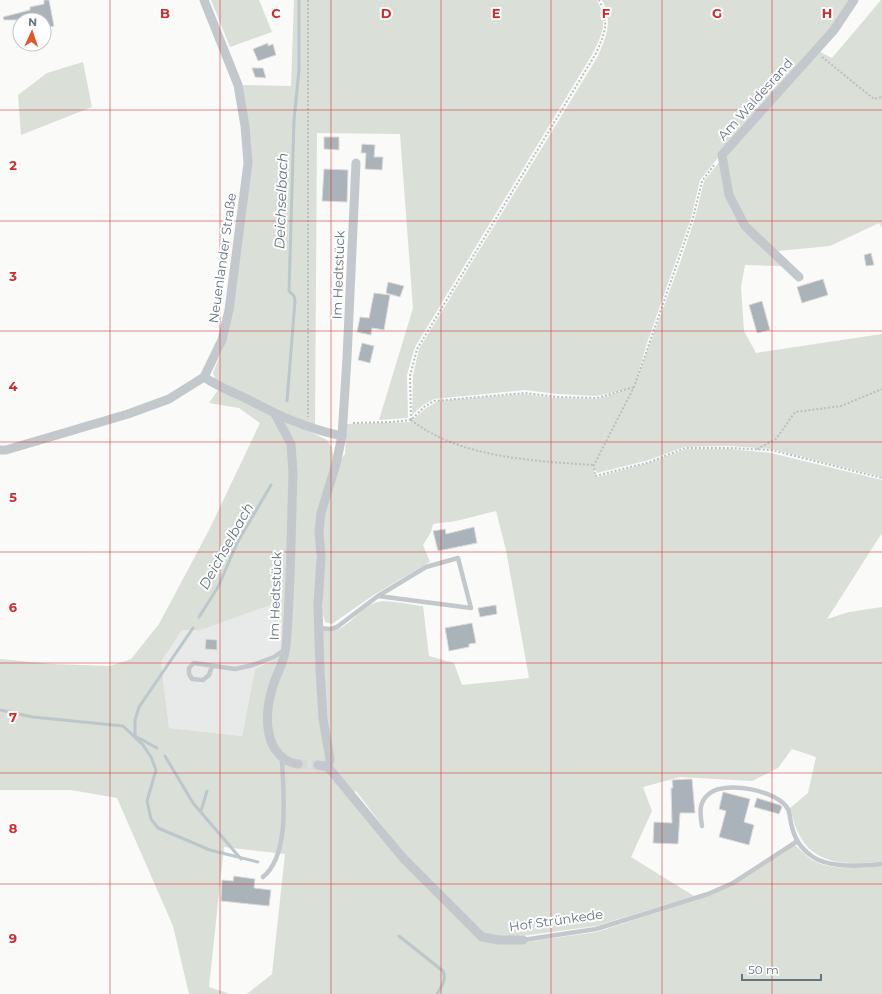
<svg xmlns="http://www.w3.org/2000/svg" width="882" height="994" font-family="Montserrat,sans-serif">
  <style>
    .built { fill: #e8e9e9 }
    .green { fill: #dadfd7; fill-rule: evenodd }
    .lines { fill: none; stroke-linecap: round; stroke-linejoin: round }
    .stream { stroke: #bbc7cb; stroke-width: 3 }
    .building { fill: #aab3b9; stroke: #dcdcda }
    .minor-tunnel { stroke: #d5d9db; stroke-width: 9; stroke-dasharray: 9 4.5; stroke-linecap: butt }
    .path { stroke: #bbbfc2; stroke-width: 2; stroke-dasharray: 2 2; stroke-linecap: butt }
    .service { stroke: #c3c8cc; stroke-width: 4.5 }
    .minor { stroke: #c3c8cc; stroke-width: 9 }
    .grid { fill: none; stroke: #d62828; stroke-width: 1; stroke-opacity: 0.55 }
    .labels { text-anchor: middle; dominant-baseline: central; stroke-width: 4; stroke-linejoin: round; paint-order: stroke }
    .street-label { font-size: 13px; fill: #657683; stroke: #fff }
    .water-label { font-size: 14px; font-style: italic; fill: #60757c; stroke: #fff }
    .grid-label { font-size: 13px; text-anchor: middle; font-weight: bold; fill: #d62828; stroke: #fff; stroke-width: 4; stroke-linejoin: round; paint-order: stroke }
  </style>
  <rect width="100%" height="100%" fill="#fafaf8"/>
  <!-- built -->
  <polygon class="built" points="282,601 281,658 255,669 242,736 169,728 161,662 182,630 201,630"/>
  <!-- green -->
  <g class="green">
    <polygon points="211,0 259,0 272,32 230,47"/>
    <path d="M 294,0 L 597,0 C 608,22 603,33 593,53 L 415,347 L 407,375 L 408,418 L 379,420 L 413,308 L 400,134 L 317,133 L 315,426 L 216,381 L 213,373 L 227,338 L 234,300 L 251,170 L 251,144 L 241,85 L 291,86 Z"/>
    <path d="M 602,0 L 851,0 L 832,28 L 721,154 L 700,180 L 691,218 L 647,343 L 636,381 L 680,263 L 695,218 L 704,181 L 720,161 L 725,196 L 783,266 L 745,265 L 741,287 L 744,331 L 756,353 L 882,334 L 882,477 L 771,449 L 728,446 L 684,447 L 649,460 L 597,473 L 594,467 L 594,475 L 597,477 L 652,462 L 686,449 L 730,449 L 771,453 L 882,480 L 882,533 L 827,619 L 849,612 L 882,607 L 882,862 C 850,864 813,867 798,832 C 794,825 793,816 790,808 L 808,793 L 816,757 L 792,749 L 778,768 L 752,781 L 680,777 L 643,787 L 652,811 L 631,857 L 694,896 L 596,926 L 522,936 L 499,937 L 483,934 L 404,854 L 356,791 L 349,795 L 479,939 L 518,943 L 597,932 L 709,895 L 795,845 C 801,850 806,856 812,860 C 830,871 861,868 882,866 L 882,994 L 247,994 L 272,974 L 285,854 L 224,847 L 209,987 L 230,994 L 189,994 L 173,926 L 117,798 L 71,790 L 0,790 L 0,659 L 52,664 L 110,666 L 131,659 L 159,624 L 209,530 L 260,423 L 239,408 L 209,403 L 218,390 L 295,424 L 327,440 L 332,448 L 334,461 L 317,514 L 315,626 C 345,642 353,610 377,602 C 386,599 412,605 423,606 L 429,656 L 454,663 L 462,685 L 529,678 L 506,550 L 496,511 L 456,521 L 433,524 L 431,532 L 423,545 L 430,562 L 375,594 L 332,624 L 325,622 L 323,614 L 322,522 L 339,462 L 345,454 L 347,424 L 410,422 L 426,408 L 438,401 L 524,394 L 557,398 L 597,399 L 628,389 L 596,396 L 558,394 L 525,390 L 434,399 L 423,405 L 412,415 L 413,375 L 419,349 L 598,56 C 607,35 613,22 602,0 ZM 282,601 L 281,657 L 255,669 L 242,736 L 169,728 L 161,662 L 182,630 L 201,630 Z"/>
    <polygon points="881,0 882,0 882,228 879,223 830,246 778,251 749,225 732,194 725,156 818,51 832,58"/>
    <polygon points="83,62 92,107 21,135 18,95 47,73"/>
  </g>
  <g class="lines">
    <!-- stream -->
    <g class="stream">
      <polyline points="287,401 295,301 294,296 289,291 294,120 299,70 299,0"/>
      <polyline points="199,617 218,587 237,543 271,485"/>
      <polyline points="0,710 33,717 123,726 143,745 151,757 156,770 147,801 151,819 158,828 210,850 258,862"/>
      <polyline points="157,748 135,736 135,720 139,707 193,628"/>
      <polyline points="165,756 193,803 241,859"/>
      <polyline points="201,811 207,791"/>
      <path d="M 399,936 L 443,971 C 447,980 441,987 437,994"/>
    </g>
  </g>
  <!-- building -->
  <g class="building">
    <polygon points="44,0 49,0 54,26 44,28 44,20 4,20 3,17 30,10 30,7 44,4"/>
    <polygon points="268,43 268,46 273,44 276,55 258,61 253,49"/>
    <polygon points="252,68 263,68 266,78 255,77"/>
    <polygon points="324,137 339,137 339,150 324,149"/>
    <polygon points="362,144 375,145 374,157 383,157 382,170 365,169 366,153 361,153"/>
    <polygon points="324,169 348,170 347,202 322,201"/>
    <polygon points="871,253 874,265 866,266 864,255"/>
    <polygon points="823,279 828,295 802,303 797,287"/>
    <polygon points="388,282 404,286 400,297 386,293"/>
    <polygon points="374,293 390,295 384,330 372,328 371,335 357,332 360,317 369,318"/>
    <polygon points="762,301 770,330 757,333 749,305"/>
    <polygon points="362,343 374,346 370,363 358,360"/>
    <polygon points="474,527 477,543 438,551 433,531 445,529 446,534"/>
    <polygon points="496,605 497,614 480,617 478,608"/>
    <polygon points="472,623 476,643 469,644 469,647 449,651 445,628"/>
    <polygon points="206,639 217,640 217,650 205,649"/>
    <polygon points="692,779 695,813 680,813 678,844 653,843 654,822 672,823 671,788 673,788 672,780"/>
    <polygon points="723,792 750,799 744,822 754,825 749,845 719,837 726,811 719,809"/>
    <polygon points="757,798 780,805 782,807 779,814 754,807"/>
    <polygon points="234,876 255,879 254,888 271,890 269,906 221,901 222,880 233,881"/>
  </g>
  <g class="lines">
    <!-- minor-tunnel -->
    <polyline class="minor-tunnel" points="298,764 318,765"/>
    <!-- path -->
    <g class="path">
      <polyline points="308,0 308,417"/>
      <polyline points="822,57 874,99 882,97"/>
      <polyline points="714,165 702,181 693,218 634,387 594,465 595,476 650,462 685,448 729,448 771,450 882,478"/>
      <path d="M 411,420 L 410,376 L 417,349 L 595,55 C 605,34 610,22 599,0"/>
      <path d="M 411,420 C 460,458 534,461 594,465"/>
      <polyline points="353,423 390,422 411,420 424,407 434,401 525,393 558,397 597,398 634,387"/>
      <polyline points="757,449 776,439 795,412 841,406 882,389"/>
    </g>
    <!-- service -->
    <g class="service">
      <polyline points="319,628 331,629 337,627 378,596 426,567 458,558 471,608 378,596"/>
      <polyline points="212,666 209,675 203,680 192,679 189,674 189,668 194,663 235,669 253,665 274,657 284,650"/>
      <path d="M 702,826 C 700,813 698,802 710,793 C 727,781 777,790 788,809 C 790,813 790,819 791,823 C 794,838 800,848 813,857 C 829,868 864,866 882,864"/>
      <path d="M 263,877 C 291,854 283,791 282,759"/>
      <polyline points="523,940 596,929 708,894 733,883 796,842"/>
    </g>
    <!-- minor -->
    <g class="minor">
      <polyline points="799,277 745,226 729,195 722,155 834,30 854,0"/>
      <path d="M 204,377 C 217,386 230,391 245,398 C 278,415 305,428 342,436 L 347,358 L 356,163"/>
      <path d="M 275,414 L 291,444 L 293,473 C 291,530 291,589 286,646 C 285,662 276,674 272,689 C 268,703 266,720 269,734 C 272,750 283,762 298,764"/>
      <polyline points="342,436 336,464 321,513 319,531 321,557 318,605 320,670 323,719 330,759 328,767 403,858 482,937 499,940 523,940"/>
      <polyline points="0,450 6,450 128,414 169,399 204,377 222,340 229,310 248,163 245,126 238,85 204,0"/>
      <polyline points="318,765 328,767"/>
    </g>
  </g>
  <!-- grid -->
  <path class="grid" d="M 110,0 L 110,994M 220,0 L 220,994M 331,0 L 331,994M 441,0 L 441,994M 551,0 L 551,994M 662,0 L 662,994M 772,0 L 772,994M 0,110 L 882,110M 0,221 L 882,221M 0,331 L 882,331M 0,442 L 882,442M 0,552 L 882,552M 0,663 L 882,663M 0,773 L 882,773M 0,884 L 882,884"/>
  <g class="labels">
    <!-- street labels -->
    <g class="street-label">
      <text transform="translate(755 99) rotate(-48)">Am Waldesrand</text>
      <text transform="translate(222 258) rotate(-82)">Neuenlander Straße</text>
      <text transform="translate(338 275) rotate(-88)">Im Hedtstück</text>
      <text transform="translate(275 596) rotate(-88)">Im Hedtstück</text>
      <text transform="translate(556 920) rotate(-8)">Hof Strünkede</text>
    </g>
    <!-- water labels -->
    <g class="water-label">
      <text transform="translate(281 201) rotate(-88)">Deichselbach</text>
      <text transform="translate(226 546) rotate(-61)">Deichselbach</text>
    </g>
  </g>
  <g class="grid-label">
    <text x="165" y="18">B</text>
    <text x="276" y="18">C</text>
    <text x="386" y="18">D</text>
    <text x="496" y="18">E</text>
    <text x="606" y="18">F</text>
    <text x="717" y="18">G</text>
    <text x="827" y="18">H</text>
    <text x="13" y="170">2</text>
    <text x="13" y="281">3</text>
    <text x="13" y="391">4</text>
    <text x="13" y="502">5</text>
    <text x="13" y="612">6</text>
    <text x="13" y="722">7</text>
    <text x="13" y="833">8</text>
    <text x="13" y="943">9</text>
  </g>
  <!-- north arrow -->
  <g transform="translate(32 32) rotate(3)"><circle r="19" fill="#ffffff" stroke="#c1c8cd"/>
  <path d="M0-3L7 15L0 10L-7 15Z" fill="#e4572e"/>
  <text y="-6" font-size="11" font-weight="bold" text-anchor="middle" fill="#657683">N</text>
  </g>
  <!-- scale -->
  <path d="M742 974v6h79v-6" fill="none" stroke="#657683" stroke-width="2"/>
  <text x="748" y="974" font-size="12" fill="#657683" stroke="#ffffff" stroke-width="3" paint-order="stroke">50 m</text>
</svg>
